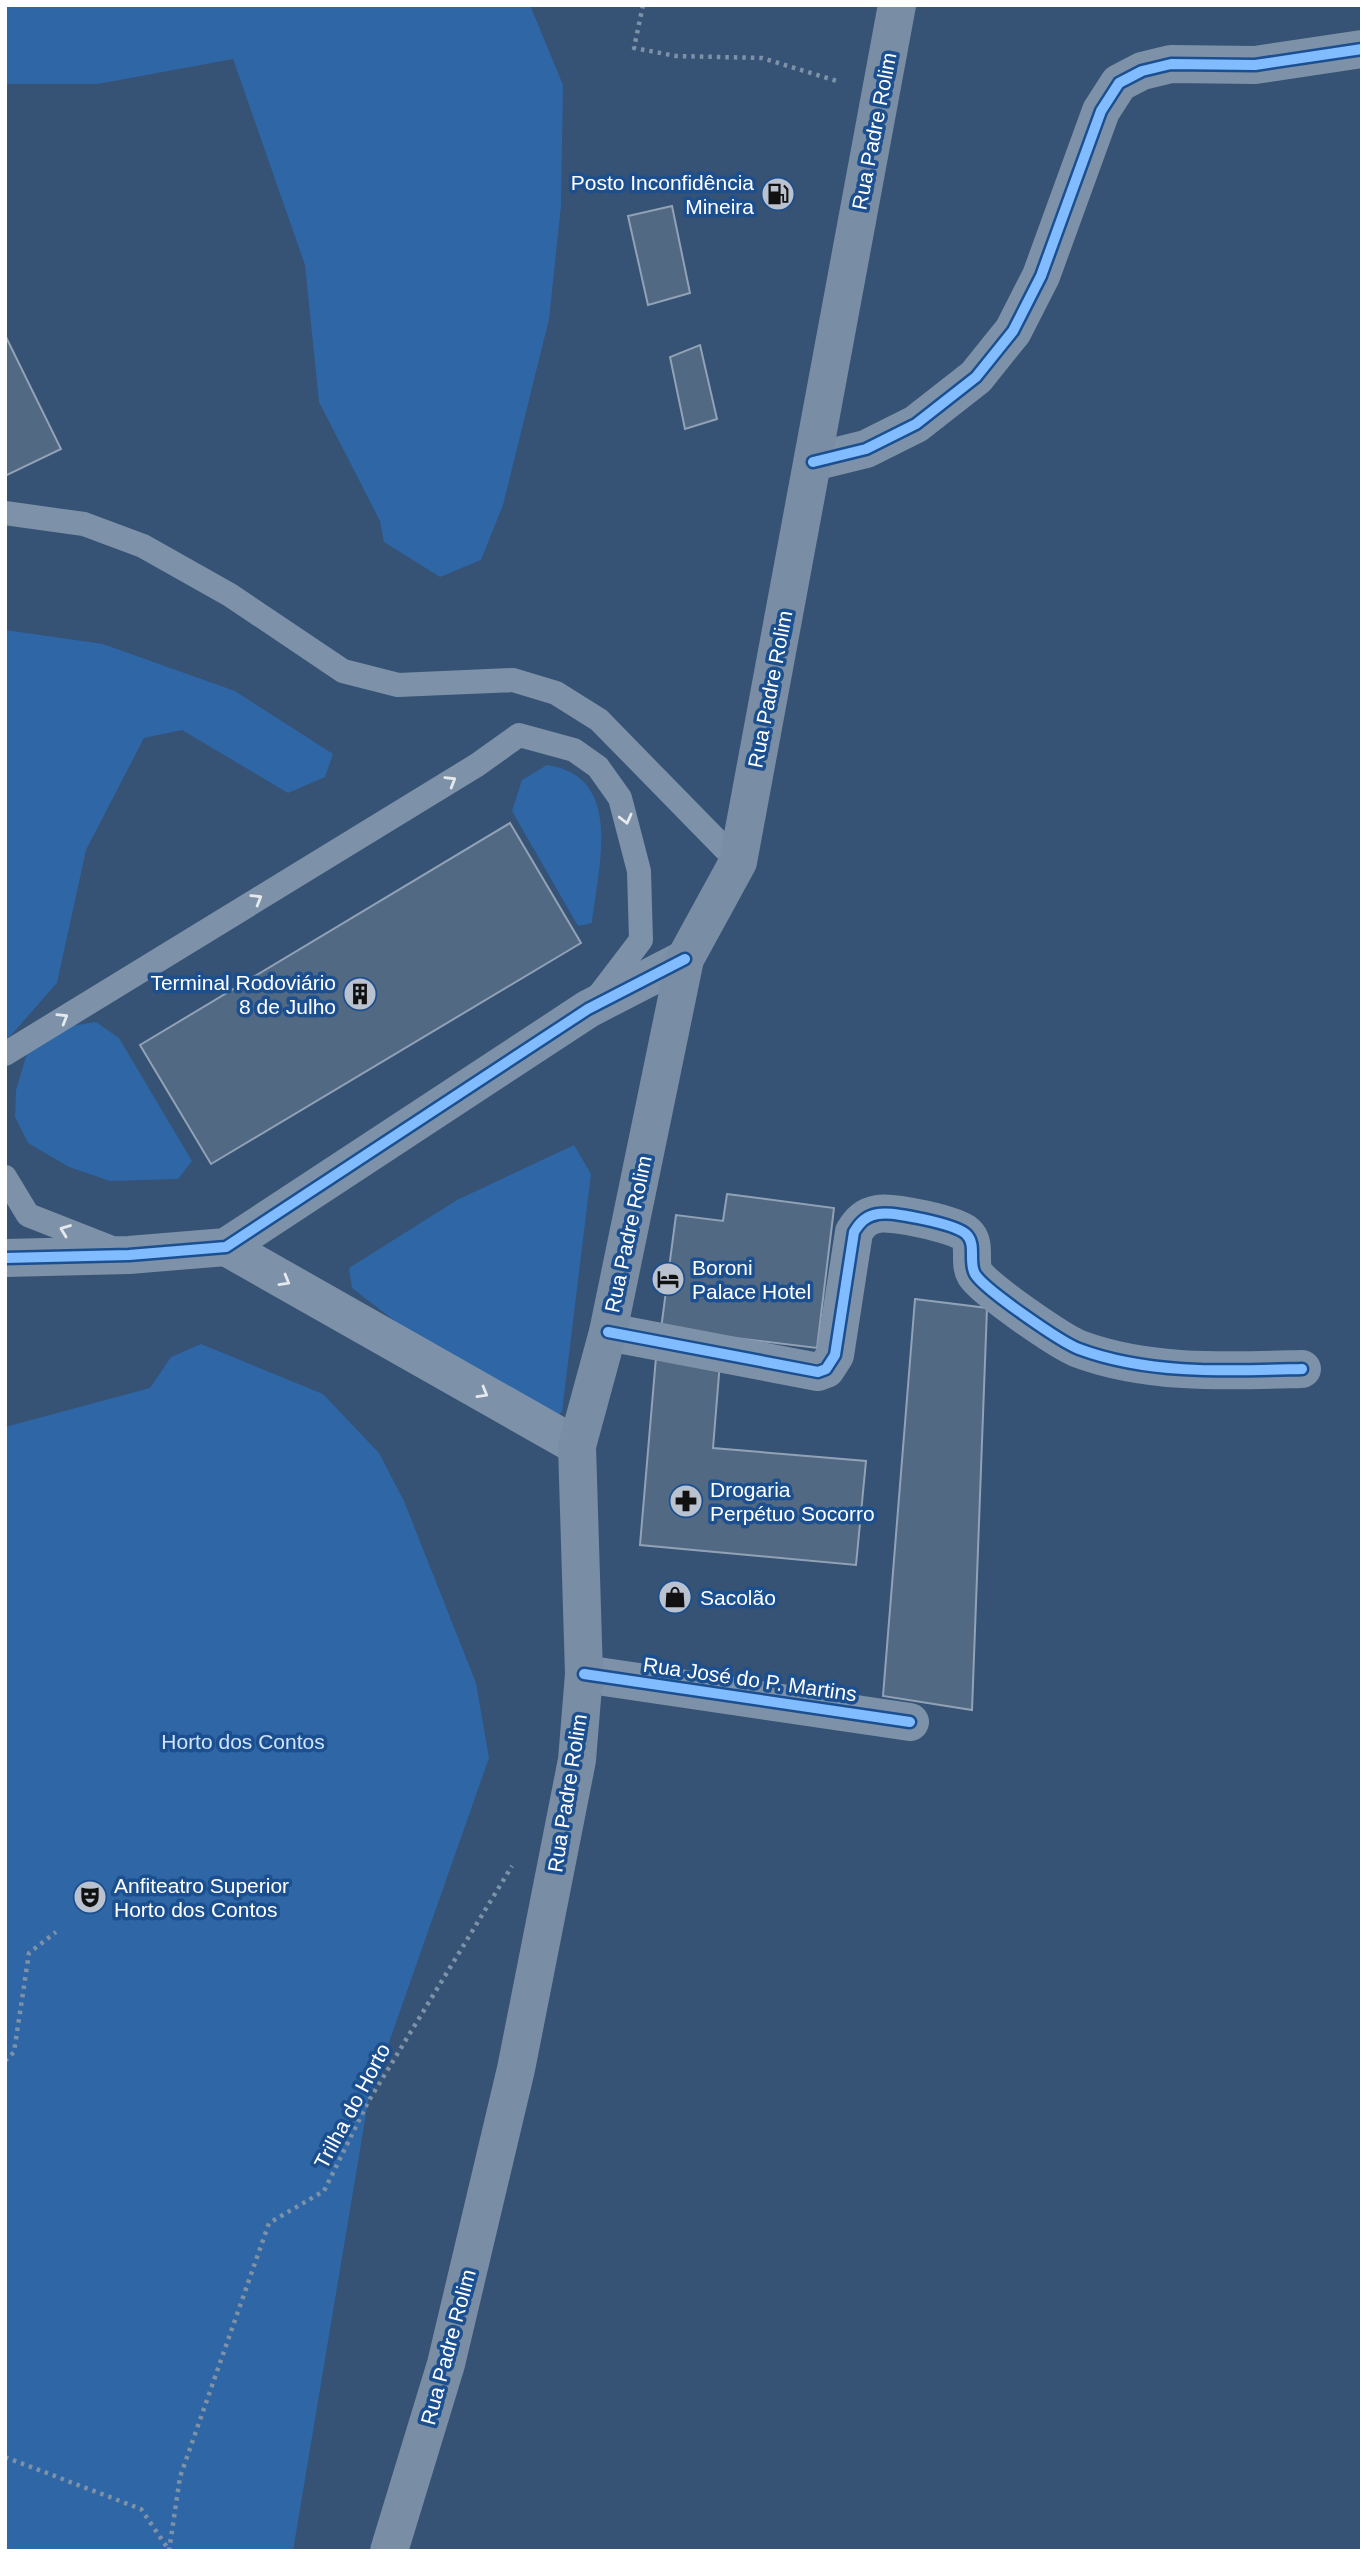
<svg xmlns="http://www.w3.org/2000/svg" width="1367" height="2556" font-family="Arial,sans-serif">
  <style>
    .green { fill: #2f66a5 }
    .building { fill: #526984; stroke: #92a2b6; stroke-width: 2 }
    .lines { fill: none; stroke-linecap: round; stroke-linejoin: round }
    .path { stroke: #7d92a8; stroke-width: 4.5; stroke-dasharray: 3.5 5; stroke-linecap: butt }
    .service { stroke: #7d92a8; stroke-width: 24 }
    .minor { stroke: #7d92a8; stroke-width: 38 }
    .secondary { stroke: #798da4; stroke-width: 38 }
    .cycleway-casing { stroke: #1b4f8f; stroke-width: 15 }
    .cycleway { stroke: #80bcff; stroke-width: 10 }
    .oneway { stroke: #e5e9ee }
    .labels { text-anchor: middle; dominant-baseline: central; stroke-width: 7; stroke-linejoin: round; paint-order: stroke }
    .street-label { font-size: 21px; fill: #fff; stroke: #1b4f8f }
    .poi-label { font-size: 21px; fill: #fff; stroke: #1b4f8f; text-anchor: start }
    .park-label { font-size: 21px; fill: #cfe3fa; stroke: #1b4f8f }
  </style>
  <rect width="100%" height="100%" fill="#365274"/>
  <!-- green -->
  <g class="green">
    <polygon points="5,5 530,5 563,85 561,206 549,319 503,505 481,560 440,577 384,542 380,521 319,402 305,265 233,59 98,84 5,84"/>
    <polygon points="5,630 103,644 235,691 333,754 325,777 288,793 182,730 144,738 86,850 57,983 5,1042"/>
    <path d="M 547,765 C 625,776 598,868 592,923 L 578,926 L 512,811 L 522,780 Z"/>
    <polygon points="96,1022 119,1038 192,1161 178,1179 110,1181 69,1167 28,1143 15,1117 16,1090 29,1047 65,1027"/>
    <polygon points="574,1145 591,1174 562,1412 536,1430 352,1288 349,1268 457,1200"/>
    <polygon points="201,1344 323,1394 379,1453 404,1501 476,1683 489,1758 368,2102 293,2551 5,2551 5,1427 150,1388 171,1357"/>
  </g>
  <!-- building -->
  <g class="building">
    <polygon points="672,206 690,293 648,305 628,216"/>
    <polygon points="5,335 61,449 5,476"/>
    <polygon points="700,345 717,419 685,429 670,357"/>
    <polygon points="510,823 581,943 211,1164 140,1045"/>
    <polygon points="727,1194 834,1208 817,1348 661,1329 676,1215 723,1221"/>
    <polygon points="915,1299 987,1308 972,1710 883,1696"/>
    <polygon points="656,1357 720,1362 713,1448 866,1461 856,1565 640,1545"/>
  </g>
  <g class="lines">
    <!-- path -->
    <g class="path">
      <polyline points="643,5 634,48 676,56 762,58 840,82"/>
      <polyline points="5,2061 14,2052 29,1953 56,1932"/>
      <polyline points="5,2457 141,2509 169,2550"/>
      <polyline points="169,2551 180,2477 269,2223 324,2191 368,2102 512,1866"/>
    </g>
    <!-- service -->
    <g class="service">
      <polyline points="5,513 84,524 143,546 230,595 343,671 398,685 513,680 556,693 599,720 738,862"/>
      <polyline points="5,1054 477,765 519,735 574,750 598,767 620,798 639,871 641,940 596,999"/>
      <polyline points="5,1177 28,1215 112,1248"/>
    </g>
    <!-- minor -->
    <g class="minor">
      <polyline points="813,462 866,449 916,424 976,377 1013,331 1041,276 1101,111 1119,83 1142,71 1171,64 1255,65 1362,49"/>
      <polyline points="226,1247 577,1446"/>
      <polyline points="5,1258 129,1255 226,1247 588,1009 685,959"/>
      <path d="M 608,1332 L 818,1372 L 826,1369 L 835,1355 L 854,1232 C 860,1222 866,1216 878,1214 C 892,1211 955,1224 966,1234 C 977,1244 968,1262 975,1274 C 985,1290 1061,1342 1079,1349 C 1149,1375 1229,1371 1302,1369"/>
      <polyline points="584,1674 910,1722"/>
    </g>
    <!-- secondary -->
    <polyline class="secondary" points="389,2551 446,2364 516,2069 577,1760 584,1674 577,1446 608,1332 685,959 738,862 897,5"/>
    <defs>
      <g id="cycleway">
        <polyline points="813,462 866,449 916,424 976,377 1013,331 1041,276 1101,111 1119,83 1142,71 1171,64 1255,65 1362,49"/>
        <polyline points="5,1258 129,1255 226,1247 588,1009 685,959"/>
        <path d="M 608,1332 L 818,1372 L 826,1369 L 835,1355 L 854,1232 C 860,1222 866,1216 878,1214 C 892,1211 955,1224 966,1234 C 977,1244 968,1262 975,1274 C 985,1290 1061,1342 1079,1349 C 1149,1375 1229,1371 1302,1369"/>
        <polyline points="584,1674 910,1722"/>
      </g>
    </defs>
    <!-- cycleway casing -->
    <use href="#cycleway" class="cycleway-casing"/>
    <!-- cycleway -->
    <use href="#cycleway" class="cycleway"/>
  </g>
  <!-- one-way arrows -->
  <defs><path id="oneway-chevron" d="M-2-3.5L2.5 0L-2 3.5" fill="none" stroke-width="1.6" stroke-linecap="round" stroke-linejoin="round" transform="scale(1.75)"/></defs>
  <g class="oneway">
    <use href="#oneway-chevron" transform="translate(451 781) rotate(-31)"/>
    <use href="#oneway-chevron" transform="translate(626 819) rotate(76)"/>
    <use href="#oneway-chevron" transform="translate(257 899) rotate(-31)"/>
    <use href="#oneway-chevron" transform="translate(63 1018) rotate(-31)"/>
    <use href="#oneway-chevron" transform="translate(65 1230) rotate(-159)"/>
    <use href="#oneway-chevron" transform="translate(285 1281) rotate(30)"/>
    <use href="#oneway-chevron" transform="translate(483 1393) rotate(30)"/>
  </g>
  <!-- icons -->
  <defs>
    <symbol id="fuel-disc" viewBox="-11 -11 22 22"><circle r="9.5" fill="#b9c2ce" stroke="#1b4f8f"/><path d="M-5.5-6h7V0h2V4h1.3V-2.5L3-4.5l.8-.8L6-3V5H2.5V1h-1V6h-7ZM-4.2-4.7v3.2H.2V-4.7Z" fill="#111"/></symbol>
    <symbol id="building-disc" viewBox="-11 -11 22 22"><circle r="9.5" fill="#b9c2ce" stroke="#1b4f8f"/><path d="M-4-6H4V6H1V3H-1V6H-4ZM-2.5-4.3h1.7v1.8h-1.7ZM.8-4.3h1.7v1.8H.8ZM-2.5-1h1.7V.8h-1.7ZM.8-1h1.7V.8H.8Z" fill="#111"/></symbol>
    <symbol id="hotel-disc" viewBox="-11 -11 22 22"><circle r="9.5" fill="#b9c2ce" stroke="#1b4f8f"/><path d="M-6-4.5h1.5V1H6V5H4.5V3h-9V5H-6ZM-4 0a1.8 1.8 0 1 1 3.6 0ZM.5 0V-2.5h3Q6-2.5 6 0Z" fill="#111"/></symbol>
    <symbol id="pharmacy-disc" viewBox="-11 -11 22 22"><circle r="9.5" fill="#b9c2ce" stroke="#1b4f8f"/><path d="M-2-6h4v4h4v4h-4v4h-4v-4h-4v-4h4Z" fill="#111"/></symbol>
    <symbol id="shop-disc" viewBox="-11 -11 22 22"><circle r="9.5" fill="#b9c2ce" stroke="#1b4f8f"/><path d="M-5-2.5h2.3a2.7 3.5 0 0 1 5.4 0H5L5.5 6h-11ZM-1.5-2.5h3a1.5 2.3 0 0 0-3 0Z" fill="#111"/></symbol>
    <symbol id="theatre-disc" viewBox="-11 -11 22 22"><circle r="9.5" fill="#b9c2ce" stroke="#1b4f8f"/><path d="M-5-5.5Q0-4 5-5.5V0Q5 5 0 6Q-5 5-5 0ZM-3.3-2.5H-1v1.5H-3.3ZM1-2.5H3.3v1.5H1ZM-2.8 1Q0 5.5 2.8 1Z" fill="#111"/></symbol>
  </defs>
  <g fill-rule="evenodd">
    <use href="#fuel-disc" x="759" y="175" width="38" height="38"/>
    <use href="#building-disc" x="341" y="975" width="38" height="38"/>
    <use href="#hotel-disc" x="649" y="1260" width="38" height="38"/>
    <use href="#pharmacy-disc" x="667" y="1482" width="38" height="38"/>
    <use href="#shop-disc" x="656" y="1578" width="38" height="38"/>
    <use href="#theatre-disc" x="71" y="1878" width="38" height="38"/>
  </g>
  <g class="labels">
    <!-- street labels -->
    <g class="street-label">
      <text transform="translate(874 131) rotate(-79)">Rua Padre Rolim</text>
      <text transform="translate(770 689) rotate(-79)">Rua Padre Rolim</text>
      <text transform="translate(628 1234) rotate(-78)">Rua Padre Rolim</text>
      <text transform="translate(750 1679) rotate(8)">Rua José do P. Martins</text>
      <text transform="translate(567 1793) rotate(-81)">Rua Padre Rolim</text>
      <text transform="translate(352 2106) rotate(-62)">Trilha do Horto</text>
      <text transform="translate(448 2347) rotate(-75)">Rua Padre Rolim</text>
    </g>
    <!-- poi labels -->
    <g class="poi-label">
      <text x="754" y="182" text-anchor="end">Posto Inconfidência<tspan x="754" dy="24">Mineira</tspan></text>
      <text x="336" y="982" text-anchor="end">Terminal Rodoviário<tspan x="336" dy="24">8 de Julho</tspan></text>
      <text x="692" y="1267">Boroni<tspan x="692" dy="24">Palace Hotel</tspan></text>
      <text x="710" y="1489">Drogaria<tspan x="710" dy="24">Perpétuo Socorro</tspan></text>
      <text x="700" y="1597">Sacolão</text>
      <text x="114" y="1885">Anfiteatro Superior<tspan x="114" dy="24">Horto dos Contos</tspan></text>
    </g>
    <!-- park labels -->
    <g class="park-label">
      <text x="243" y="1741">Horto dos Contos</text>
    </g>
  </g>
  <!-- border -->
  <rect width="1367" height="2556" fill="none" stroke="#ffffff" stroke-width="14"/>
</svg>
